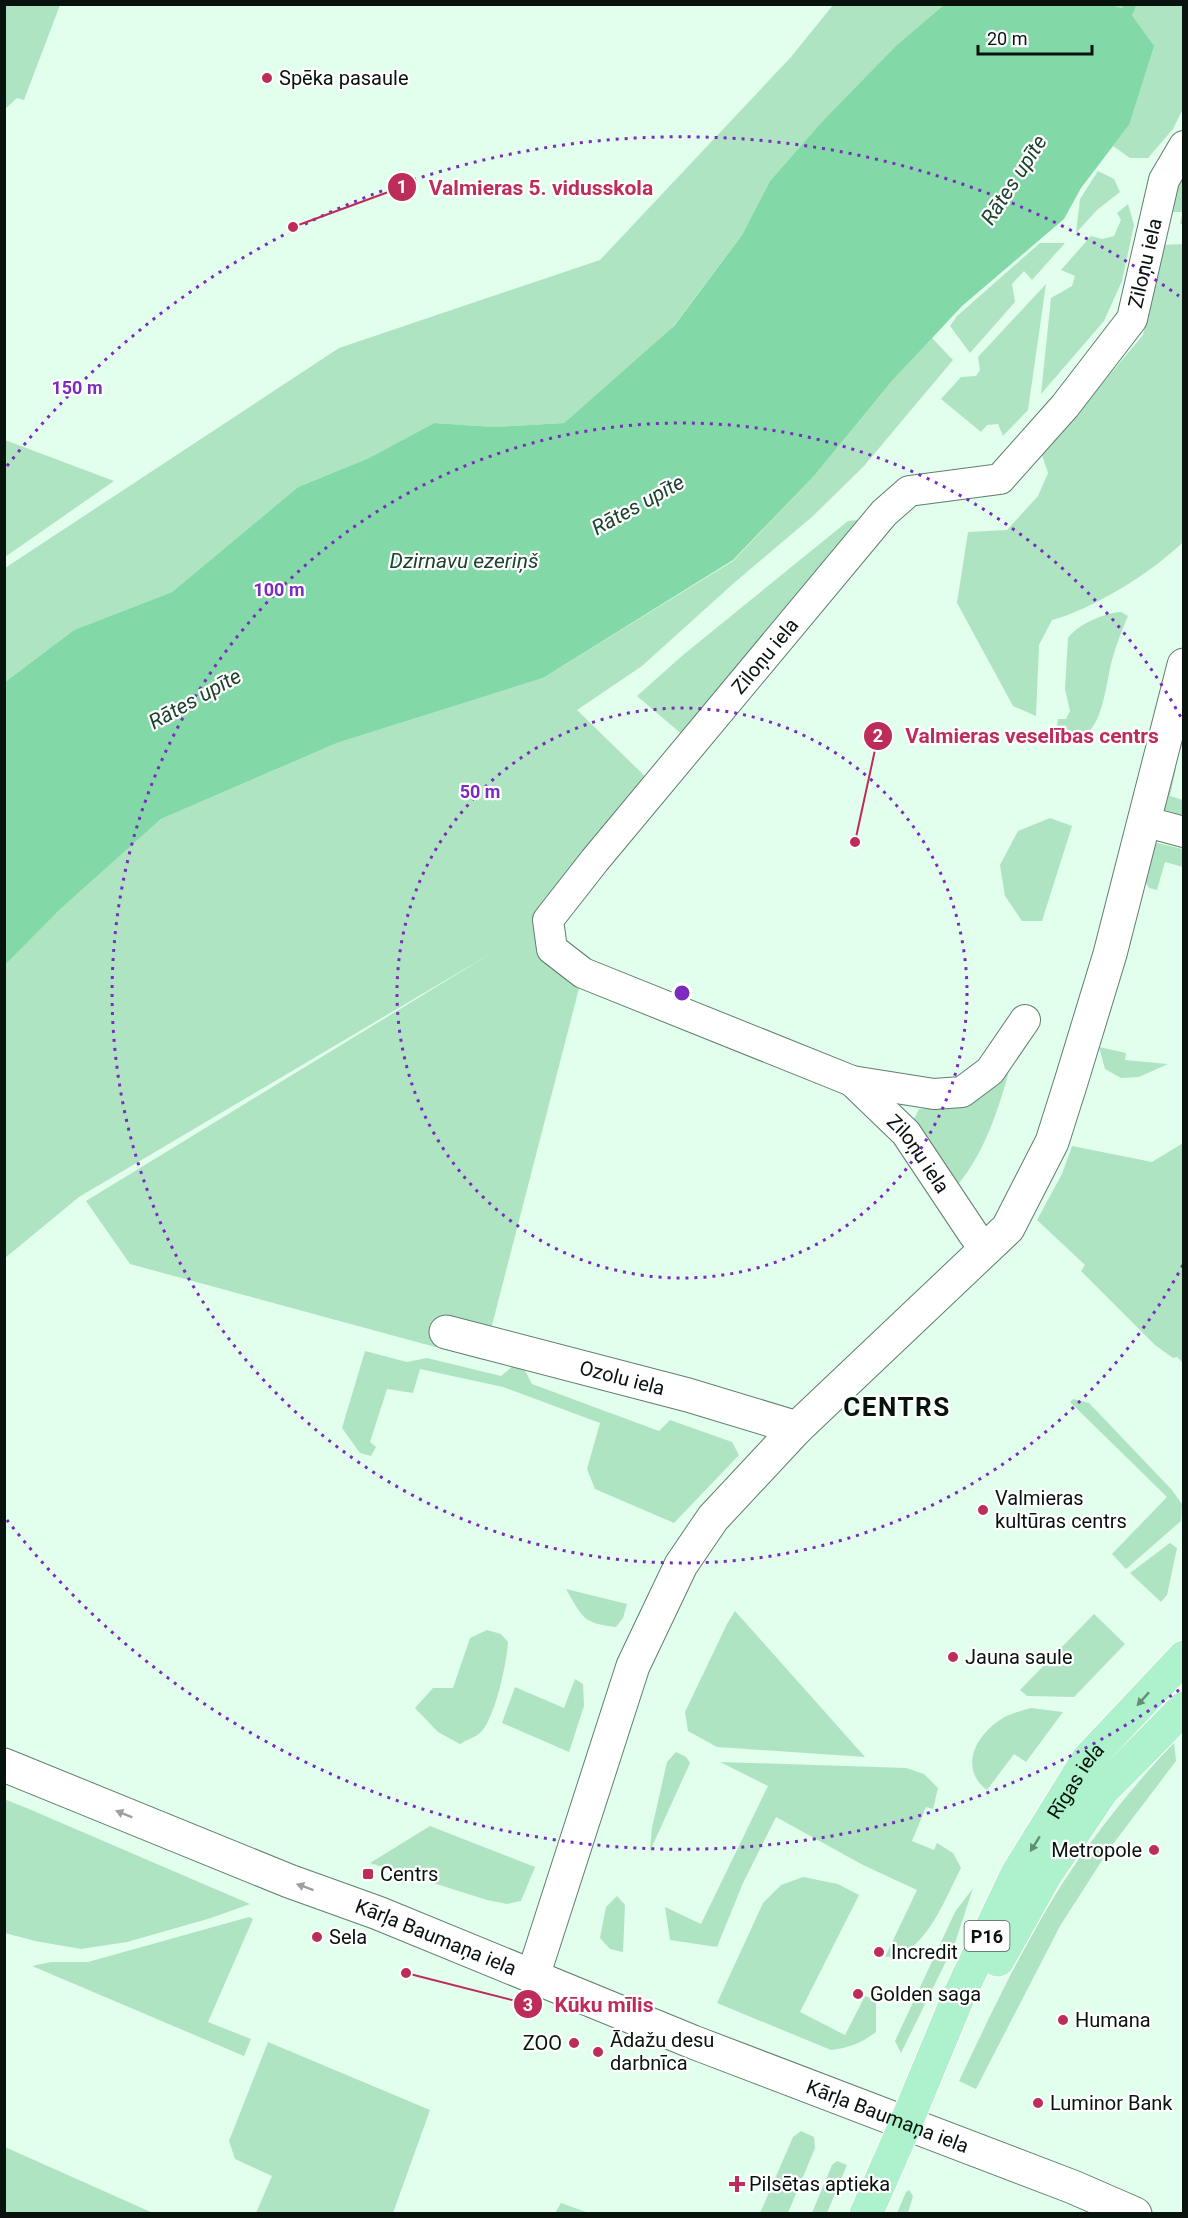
<svg xmlns="http://www.w3.org/2000/svg" width="1188" height="2218" font-family="Roboto,sans-serif">
  <style>
    .green { fill: #afe4c3 }
    .water { fill: #82d9a7 }
    .lines { fill: none; stroke-linecap: round; stroke-linejoin: round }
    .stream { stroke: #82d9a7; stroke-width: 12 }
    .pedestrian-casing { stroke: #5f7f6c; stroke-width: 32 }
    .minor-casing { stroke: #5f7f6c; stroke-width: 35 }
    .tertiary-casing { stroke: #5f7f6c; stroke-width: 35 }
    .primary-casing { stroke: #fff; stroke-width: 35 }
    .pedestrian { stroke: #fff; stroke-width: 30 }
    .minor { stroke: #fff; stroke-width: 33 }
    .tertiary { stroke: #fff; stroke-width: 33 }
    .primary { stroke: #adf2cc; stroke-width: 33 }
    .oneway { fill: #628e76 }
    .oneway2 { fill: #9ca19e }
    .ring { fill: none; stroke: #7b2cbf; stroke-width: 3; stroke-dasharray: 3 6 }
    .poi-dot { fill: #bc2d5a; stroke: #fff; stroke-width: 2 }
    .labels { text-anchor: middle; dominant-baseline: central; stroke-width: 4.5; stroke-linejoin: round; paint-order: stroke }
    .shield { fill: #fff; stroke: #515a55; stroke-width: 1.5 }
    .shield-label { font-size: 18px; font-weight: bold; fill: #07130c }
    .poi-label { font-size: 20px; fill: #07130c; stroke: #fff; text-anchor: start }
    .street-label { font-size: 20px; fill: #07130c; stroke: #fff }
    .water-label { font-size: 21px; font-style: italic; fill: #1d422d; stroke: #fff }
    .district-label { font-size: 26px; font-weight: bold; letter-spacing: 1.5px; fill: #07130c; stroke: #fff }
    .centre { fill: #7b2cbf; stroke: #fff; stroke-width: 3 }
    .ring-label { font-size: 18px; text-anchor: middle; font-weight: bold; fill: #7b2cbf; stroke: #fff; stroke-width: 4.5; stroke-linejoin: round; paint-order: stroke }
    .leader { fill: none; stroke: #bc2d5a; stroke-width: 2 }
    .callout-dot { fill: #bc2d5a; stroke: #fff; stroke-width: 2 }
    .mark-label { font-size: 18px; text-anchor: middle; font-weight: bold; fill: #fff }
    .callout-label { font-size: 21px; text-anchor: middle; font-weight: bold; fill: #bc2d5a; stroke: #fff; stroke-width: 4.5; stroke-linejoin: round; paint-order: stroke }
  </style>
  <rect width="100%" height="100%" fill="#e2feec"/>
  <!-- green -->
  <g class="green">
    <polygon points="4,5 60,5 24,100 17,98 5,109"/>
    <polygon points="833,5 947,5 818,126 770,181 742,235 672,328 564,423 494,427 434,423 369,458 298,487 172,592 74,630 5,682 5,568 339,348 600,260 791,57"/>
    <polygon points="1111,5 1183,5 1183,109 1173,129 1148,158 1130,158 1113,146 1129,125 1128,10"/>
    <polygon points="1098,171 1114,179 1120,192 1097,210 1076,233 1080,199"/>
    <polygon points="1183,171 1183,224 1180,224 1183,212 1170,212 1179,172"/>
    <polygon points="1128,204 1134,225 1122,281 1104,321 1041,394 1051,298 1072,286 1075,276 1061,270 1091,236 1102,239 1114,236 1121,220 1117,213"/>
    <polygon points="1040,243 1065,243 1032,280 1024,271 1012,284 1015,302 970,353 950,326 957,316"/>
    <path d="M 1183,244 L 1184,541 C 1153,572 1093,609 1052,620 L 1039,645 L 1036,716 L 1013,706 L 957,603 L 968,532 L 1007,530 L 1038,496 L 1048,473 L 1042,455 L 1143,335 L 1163,245 Z"/>
    <polygon points="1046,284 1028,410 1003,436 998,424 987,425 981,432 941,399 961,377 976,376 980,370 978,357"/>
    <polygon points="932,338 953,360 864,466 813,516 734,583 642,666 577,710 656,787 548,920 583,973 483,1360 130,1264 86,1201 490,954 79,1197 5,1258 5,965 58,910 161,819 337,743 543,678 733,561 814,476 893,380"/>
    <polygon points="4,440 5,440 114,481 5,557"/>
    <polygon points="866,519 684,736 637,696 683,655 848,521"/>
    <path d="M 1121,612 L 1128,616 C 1122,630 1116,645 1112,660 C 1107,679 1104,712 1092,728 C 1084,740 1067,744 1056,734 L 1058,719 L 1066,719 L 1070,711 L 1065,689 L 1068,638 C 1078,624 1104,613 1121,612 Z"/>
    <polygon points="1167,767 1176,769 1170,796 1183,800 1183,815 1161,809"/>
    <polygon points="1050,818 1072,826 1042,921 1022,921 1005,896 1000,865 1018,831"/>
    <polygon points="1157,843 1183,849 1183,867 1165,862 1157,890 1149,888 1142,877 1153,847"/>
    <polygon points="1099,1047 1126,1053 1125,1060 1168,1064 1139,1077 1121,1078 1105,1069"/>
    <path d="M 1015,1049 C 1002,1098 989,1147 957,1186 L 913,1121 L 919,1109 L 947,1106 Z"/>
    <polygon points="1183,1143 1183,1363 1177,1357 1173,1358 1155,1345 1081,1271 1085,1265 1037,1220 1062,1174 1072,1146 1152,1162"/>
    <polygon points="365,1351 407,1362 427,1358 501,1376 514,1365 524,1369 532,1384 659,1431 670,1420 732,1442 739,1455 674,1523 595,1489 587,1469 600,1423 503,1387 420,1369 413,1393 387,1389 370,1442 376,1447 371,1456 360,1453 342,1428"/>
    <polygon points="1073,1399 1089,1403 1172,1490 1182,1504 1181,1521 1126,1569 1112,1554 1167,1497 1070,1402"/>
    <polygon points="1170,1543 1177,1548 1167,1595 1161,1602 1130,1573"/>
    <path d="M 566,1589 L 627,1604 L 623,1618 L 616,1627 C 582,1623 583,1618 566,1589 Z"/>
    <polygon points="735,1611 865,1757 717,1747 688,1731 685,1712 727,1624"/>
    <polygon points="1094,1614 1125,1644 1074,1697 1027,1696 1020,1690"/>
    <path d="M 487,1630 L 501,1634 L 508,1642 C 507,1662 495,1718 481,1732 C 476,1737 466,1740 460,1744 L 438,1732 L 415,1708 L 433,1688 L 453,1688 L 470,1638 Z"/>
    <polygon points="575,1679 583,1684 584,1706 569,1752 502,1723 515,1687 564,1708"/>
    <path d="M 1031,1708 L 1063,1712 L 1026,1762 L 1014,1754 L 987,1790 C 959,1769 975,1736 1000,1720 C 1008,1714 1021,1711 1031,1708 Z"/>
    <path d="M 1174,1742 L 1176,1761 L 1110,1848 L 1060,1926 L 976,2089 L 959,2081 C 998,1999 1037,1914 1092,1841 C 1117,1806 1145,1774 1174,1742 Z"/>
    <polygon points="676,1752 686,1757 690,1763 650,1851 652,1828 667,1762"/>
    <path d="M 720,1762 L 906,1768 L 924,1774 L 938,1788 L 933,1809 L 926,1807 L 912,1841 L 934,1850 L 937,1843 L 953,1853 L 961,1868 C 945,1898 925,1957 885,1957 L 917,1890 L 863,1865 L 776,1817 L 743,1883 L 717,1947 L 670,1940 L 665,1907 L 701,1924 L 768,1786 Z"/>
    <polygon points="4,1799 29,1809 250,1904 211,1918 127,1942 81,1949 35,1941 5,1933"/>
    <polygon points="430,1826 535,1867 521,1901 507,1904 487,1900 370,1863"/>
    <path d="M 803,1877 L 838,1884 L 859,1895 L 800,2012 L 845,2035 L 865,1996 L 876,2000 L 876,2032 C 862,2043 848,2048 831,2050 L 717,2003 L 763,1903 L 781,1885 Z"/>
    <polygon points="973,1888 955,1943 901,2053 895,2041 955,1912"/>
    <polygon points="617,1896 625,1905 623,1952 610,1949 600,1938 606,1907"/>
    <polygon points="249,1917 253,1919 208,2022 251,2039 244,2056 32,1966 51,1962 88,1962"/>
    <polygon points="268,2042 430,2110 393,2213 256,2213 272,2176 235,2159 229,2141"/>
    <polygon points="801,2131 814,2137 815,2148 788,2213 760,2213 793,2137"/>
    <polygon points="4,2147 5,2147 153,2213 5,2213"/>
    <polygon points="837,2161 847,2165 827,2213 812,2213 832,2165"/>
    <polygon points="909,2190 913,2196 908,2213 897,2213 906,2192"/>
    <polygon points="561,2203 589,2213 555,2213"/>
  </g>
  <!-- water -->
  <polygon class="water" points="1111,5 1128,10 1154,46 1129,125 1081,188 1064,219 962,306 892,381 814,476 733,560 543,678 337,743 161,819 59,910 5,965 5,682 74,630 172,592 298,487 369,458 434,423 494,427 564,423 674,326 742,235 770,181 818,126 896,46 944,5"/>
  <g class="lines">
    <!-- stream -->
    <polyline class="stream" points="1128,10 1130,4"/>
    <defs>
      <g id="pedestrian">
        <polyline points="1158,825 1184,832"/>
        <path id="s1" d="M 1025,1020 L 990,1071 L 962,1092 L 934,1094 L 852,1081 L 583,973 L 552,949 L 548,920 L 595,860 L 884,513 L 909,491 L 1000,479 L 1065,406 L 1132,319 L 1164,180 L 1184,146"/>
        <path id="s2" d="M 852,1081 L 906,1133 L 974,1235"/>
      </g>
      <g id="minor">
        <path id="s3" d="M 446,1332 L 688,1395 L 797,1428"/>
        <polyline points="533,1976 633,1666 681,1565 713,1518 797,1428 1008,1228 1052,1142 1071,1082 1110,954 1184,665"/>
      </g>
      <g id="tertiary">
        <path id="s4" d="M 4,1765 L 289,1881 L 378,1913 L 693,2042 L 1073,2187 L 1135,2214"/>
      </g>
      <g id="primary">
        <polyline points="998,1960 1046,1874 1102,1791 1184,1708"/>
        <path id="s5" d="M 866,2214 L 906,2123 L 957,2000 L 1017,1874 L 1088,1759 L 1184,1657"/>
      </g>
    </defs>
    <!-- pedestrian casing -->
    <use href="#pedestrian" class="pedestrian-casing"/>
    <!-- minor casing -->
    <use href="#minor" class="minor-casing"/>
    <!-- tertiary casing -->
    <use href="#tertiary" class="tertiary-casing"/>
    <!-- primary casing -->
    <use href="#primary" class="primary-casing"/>
    <!-- pedestrian -->
    <use href="#pedestrian" class="pedestrian"/>
    <!-- minor -->
    <use href="#minor" class="minor"/>
    <!-- tertiary -->
    <use href="#tertiary" class="tertiary"/>
    <!-- primary -->
    <use href="#primary" class="primary"/>
  </g>
  <!-- one-way arrows -->
  <defs><path id="oneway-solid" d="M-6-.8H1V-3.2L6.5 0L1 3.2V.8H-6Z" transform="scale(1.5)"/></defs>
  <g class="oneway">
    <use href="#oneway-solid" transform="translate(1143 1699) rotate(132)"/>
    <use href="#oneway-solid" transform="translate(1035 1844) rotate(122)"/>
  </g>
  <g class="oneway2">
    <use href="#oneway-solid" transform="translate(124 1814) rotate(-158)"/>
    <use href="#oneway-solid" transform="translate(305 1887) rotate(-160)"/>
  </g>
  <!-- distance rings -->
  <g class="ring">
    <circle cx="682" cy="993" r="285"/>
    <path d="M1183 1265A570 570 0 1 1 1183 721"/>
    <path d="M1179 1690A856 856 0 0 1 7 1520M7 466A856 856 0 0 1 1179 296"/>
  </g>
  <!-- markers -->
  <g class="poi-dot">
    <circle cx="267" cy="78" r="6"/>
    <circle cx="983" cy="1510" r="6"/>
    <circle cx="953" cy="1657" r="6"/>
    <circle cx="1154" cy="1850" r="6"/>
    <rect x="362" y="1868" width="12" height="12" rx="3"/>
    <circle cx="317" cy="1937" r="6"/>
    <circle cx="879" cy="1952" r="6"/>
    <circle cx="858" cy="1994" r="6"/>
    <circle cx="1063" cy="2020" r="6"/>
    <circle cx="574" cy="2043" r="6"/>
    <circle cx="598" cy="2052" r="6"/>
    <circle cx="1038" cy="2103" r="6"/>
    <path d="M734 2175h6v6h6v6h-6v6h-6v-6h-6v-6h6z"/>
  </g>
  <g class="labels">
    <!-- shield labels -->
    <rect class="shield" x="964.5" y="1921" width="45" height="30" rx="4.5"/>
    <g class="shield-label">
      <text x="987" y="1936">P16</text>
    </g>
    <!-- poi labels -->
    <g class="poi-label">
      <text x="279" y="78">Spēka pasaule</text>
      <text x="995" y="1498">Valmieras<tspan x="995" dy="23">kultūras centrs</tspan></text>
      <text x="965" y="1657">Jauna saule</text>
      <text x="1142" y="1850" text-anchor="end">Metropole</text>
      <text x="380" y="1874">Centrs</text>
      <text x="329" y="1937">Sela</text>
      <text x="891" y="1952">Incredit</text>
      <text x="870" y="1994">Golden saga</text>
      <text x="1075" y="2020">Humana</text>
      <text x="610" y="2040">Ādažu desu<tspan x="610" dy="23">darbnīca</tspan></text>
      <text x="562" y="2043" text-anchor="end">ZOO</text>
      <text x="1050" y="2103">Luminor Bank</text>
      <text x="749" y="2184">Pilsētas aptieka</text>
    </g>
    <!-- street labels -->
    <g class="street-label">
      <text stroke="none"><textPath href="#s1" startOffset="1484">Ziloņu iela</textPath></text>
      <text stroke="none"><textPath href="#s1" startOffset="908">Ziloņu iela</textPath></text>
      <text stroke="none"><textPath href="#s2" startOffset="99">Ziloņu iela</textPath></text>
      <text stroke="none"><textPath href="#s3" startOffset="182">Ozolu iela</textPath></text>
      <text stroke="none"><textPath href="#s5" startOffset="482">Rīgas iela</textPath></text>
      <text stroke="none"><textPath href="#s4" startOffset="465">Kārļa Baumaņa iela</textPath></text>
      <text stroke="none"><textPath href="#s4" startOffset="951">Kārļa Baumaņa iela</textPath></text>
    </g>
    <!-- water labels -->
    <g class="water-label">
      <text transform="translate(1014 180) rotate(-57)">Rātes upīte</text>
      <text transform="translate(638 505) rotate(-29)">Rātes upīte</text>
      <text x="464" y="561">Dzirnavu ezeriņš</text>
      <text transform="translate(195 699) rotate(-29)">Rātes upīte</text>
    </g>
    <!-- district labels -->
    <g class="district-label">
      <text x="897" y="1407">CENTRS</text>
    </g>
  </g>
  <circle cx="682" cy="993" r="9" class="centre"/>
  <g class="ring-label">
    <text x="77" y="394">150 m</text>
    <text x="279" y="596">100 m</text>
    <text x="480" y="798">50 m</text>
  </g>
  <!-- callouts -->
  <path class="leader" d="M293 227L402 187M855 842L878 736M406 1973L528 2004"/>
  <g class="callout-dot">
    <circle cx="293" cy="227" r="6"/>
    <circle cx="855" cy="842" r="6"/>
    <circle cx="406" cy="1973" r="6"/>
    <circle cx="402" cy="187" r="15"/>
    <circle cx="878" cy="736" r="15"/>
    <circle cx="528" cy="2004" r="15"/>
  </g>
  <g class="mark-label">
    <text x="402" y="193">1</text>
    <text x="878" y="742">2</text>
    <text x="528" y="2011">3</text>
  </g>
  <g class="callout-label">
    <text x="541" y="195">Valmieras 5. vidusskola</text>
    <text x="1032" y="743">Valmieras veselības centrs</text>
    <text x="604" y="2012">Kūku mīlis</text>
  </g>
  <!-- border -->
  <rect width="1188" height="2218" fill="none" stroke="#07130c" stroke-width="12"/>
  <!-- scale -->
  <path d="M978 45v9h114v-9" fill="none" stroke="#07130c" stroke-width="3"/>
  <text x="987" y="45" font-size="18" fill="#07130c" stroke="#ffffff" stroke-width="4.5" paint-order="stroke">20 m</text>
</svg>
